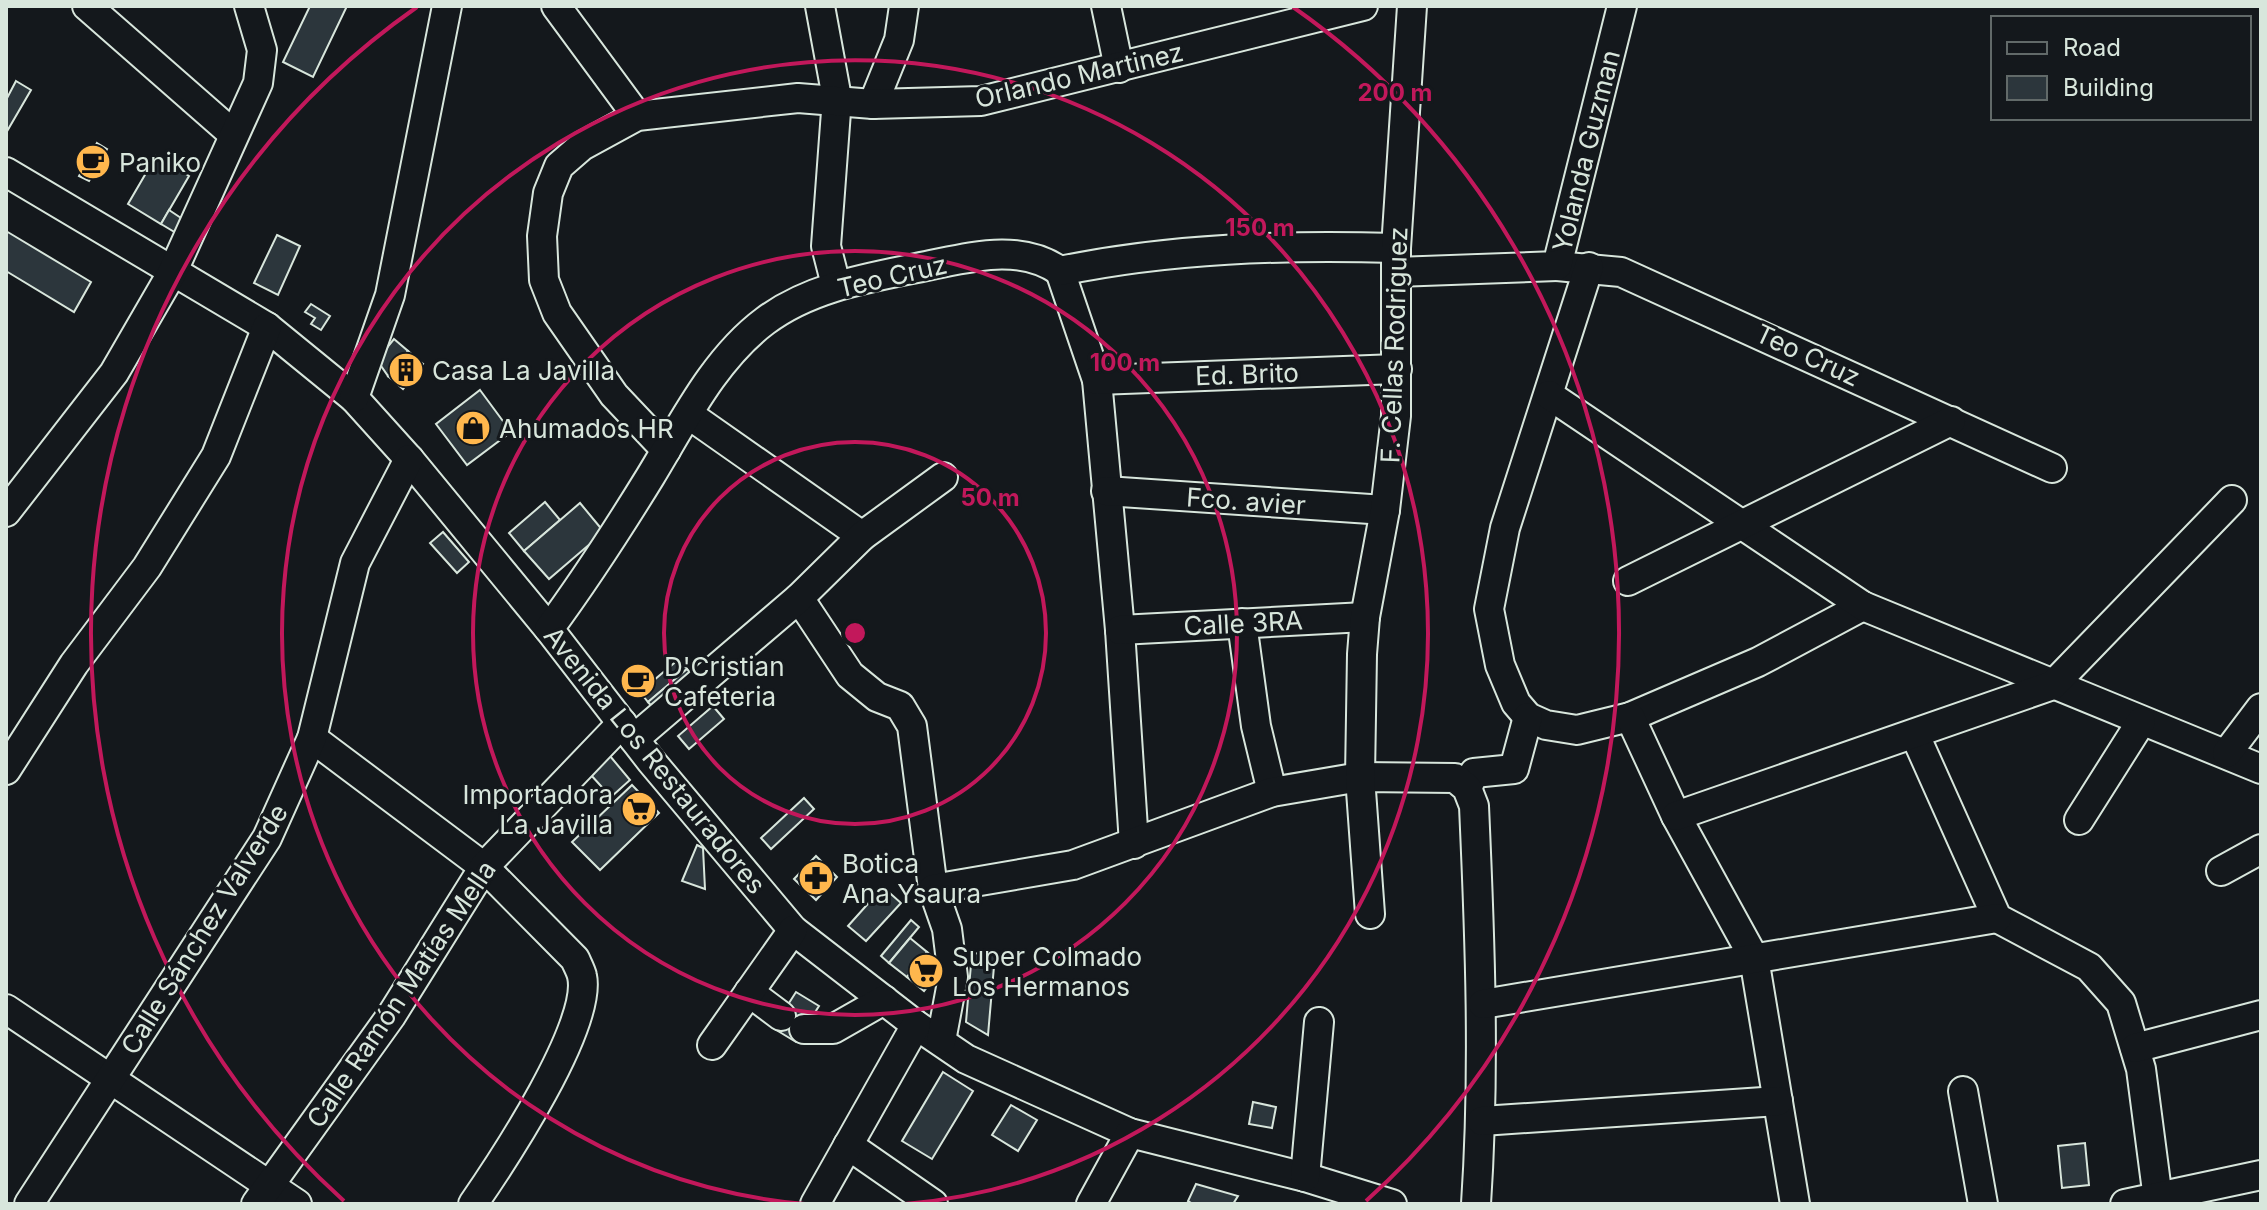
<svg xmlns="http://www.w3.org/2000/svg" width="2267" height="1210" font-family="Inter,sans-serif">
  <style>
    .building { fill: #2c363c; stroke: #d8e6dc; stroke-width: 2 }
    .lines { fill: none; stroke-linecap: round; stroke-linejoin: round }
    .minor-casing { stroke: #d8e6dc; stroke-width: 32 }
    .minor { stroke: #14181c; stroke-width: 28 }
    .ring { fill: none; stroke: #c2185b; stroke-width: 4 }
    .labels { text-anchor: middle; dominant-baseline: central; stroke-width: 6; stroke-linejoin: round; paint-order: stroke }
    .street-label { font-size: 26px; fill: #d8e6dc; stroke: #14181c }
    .poi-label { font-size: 26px; fill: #d8e6dc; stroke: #14181c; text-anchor: start }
    .centre { fill: #c2185b; stroke: #14181c; stroke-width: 4 }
    .ring-label { font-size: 24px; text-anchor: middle; font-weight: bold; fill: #c2185b; stroke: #14181c; stroke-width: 6; stroke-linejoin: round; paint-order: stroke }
  </style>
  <rect width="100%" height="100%" fill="#14181c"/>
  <!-- building -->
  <g class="building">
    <polygon points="310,6 347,6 313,77 283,62"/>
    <polygon points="16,81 31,90 6,133 6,100"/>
    <polygon points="97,143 107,149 89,181 79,176"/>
    <polygon points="156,156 189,176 161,224 128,204"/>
    <polygon points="169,210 190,224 183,237 161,224"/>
    <polygon points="6,231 91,282 74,312 6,271"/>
    <polygon points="277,235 300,246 278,295 254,283"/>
    <polygon points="311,304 330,316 321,330 311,324 315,318 305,312"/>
    <polygon points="394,339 408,351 388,376 377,360"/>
    <polygon points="408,351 423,364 403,389 388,376"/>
    <polygon points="480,390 511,432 467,465 436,424"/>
    <polygon points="545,502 560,520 524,551 509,533"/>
    <polygon points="580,503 604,532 549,579 524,551"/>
    <polygon points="443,532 469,562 457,573 430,543"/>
    <polygon points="679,659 687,669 648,702 640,692"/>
    <polygon points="687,669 693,676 654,709 648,702"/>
    <polygon points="713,706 724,719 689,749 678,736"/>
    <polygon points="610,756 630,780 611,797 590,774"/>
    <polygon points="632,785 659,813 600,870 572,842"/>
    <polygon points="804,798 814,809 771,849 761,838"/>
    <polygon points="697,845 703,848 705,889 682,881"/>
    <polygon points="816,856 837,877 816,900 794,879"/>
    <polygon points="883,887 901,903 866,941 848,926"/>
    <polygon points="911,920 919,927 889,963 881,956"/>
    <polygon points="910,938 927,952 907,977 889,963"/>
    <polygon points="927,952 944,966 924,991 907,977"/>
    <polygon points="972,953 995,955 988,1035 966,1022"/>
    <polygon points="796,992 819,1006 796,1042 773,1028"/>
    <polygon points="943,1072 973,1091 932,1159 902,1141"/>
    <polygon points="1253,1102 1276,1107 1272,1128 1249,1124"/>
    <polygon points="1011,1105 1037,1120 1018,1151 992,1135"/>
    <polygon points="2085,1143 2089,1185 2062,1188 2058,1146"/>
    <polygon points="1196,1184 1238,1196 1233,1204 1193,1204 1188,1201"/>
  </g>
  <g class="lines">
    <defs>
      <g id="minor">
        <polyline points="87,6 233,134"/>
        <polyline points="556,6 637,116"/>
        <polyline points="820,6 837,98 826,246 836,285"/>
        <polyline points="1106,6 1119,68"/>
        <polyline points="873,104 899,40 904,6"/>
        <polyline points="6,172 267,327 354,398 409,459 549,629 651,761 793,930 916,1025 966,1059 1130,1133 1305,1177 1392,1204"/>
        <polyline points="1557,266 1621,272 2052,468"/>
        <polyline points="1589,267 1505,528 1489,609 1500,665 1516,703 1528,717 1546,725 1577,730 1630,717 1758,662 1863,606"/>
        <polyline points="1060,271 1097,380 1120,630 1134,844"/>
        <polyline points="1396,272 1557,266 1622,6"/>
        <polyline points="1097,380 1397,369"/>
        <polyline points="1549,395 1863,606 2261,769"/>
        <polyline points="354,398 390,295 447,6"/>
        <polyline points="688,414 862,536"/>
        <polyline points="666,450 614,395 557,313 544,280 542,236 548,193 559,166 582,146 637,116 798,98 873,104 981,101 1363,6"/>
        <polyline points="1106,491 1385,510"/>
        <polyline points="6,512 114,373 172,273 258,83 262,50 249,6"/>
        <polyline points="1628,581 1951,421"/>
        <polyline points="799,598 850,675 877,697 900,706 912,726 933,889 947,929 953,977 941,1041"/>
        <polyline points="1242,623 1256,726 1272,792"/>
        <path d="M 549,629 C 585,580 618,529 650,477 C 683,423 714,359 765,321 C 813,285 875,277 931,265 C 975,256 1021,244 1060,271 C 1172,248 1282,245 1396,248"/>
        <polyline points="1120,630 1365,617"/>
        <polyline points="1630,717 1676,816 1754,958 1795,1204"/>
        <polyline points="1915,735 1997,918 2089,967 2121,1003 2141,1069 2158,1199"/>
        <path d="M 312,738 L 484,867 L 575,959 C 577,964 581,971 582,976 C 593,1025 502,1162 473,1204"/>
        <polyline points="634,739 799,598 862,536 943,477"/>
        <polyline points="2227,753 2261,708"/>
        <polyline points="6,770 74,664 147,567 216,456 267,327"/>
        <polyline points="1467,788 1474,773 1514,769 1528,717"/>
        <polyline points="1676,816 2053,685 2232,500"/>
        <polyline points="2079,820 2141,722"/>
        <polyline points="2221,871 2261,849"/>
        <path d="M 933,889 L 1073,865 L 1272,792 L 1360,777 L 1455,778 L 1467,788 L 1474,806 C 1480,939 1485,1071 1476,1204"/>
        <polyline points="1370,914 1360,777 1362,654 1365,617 1385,510 1396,416 1396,248 1412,6"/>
        <polyline points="749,992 781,1016"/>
        <polyline points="1483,1004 1997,918"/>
        <polyline points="6,1009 297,1204"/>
        <polyline points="804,1029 833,1029 884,1000"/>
        <polyline points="712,1045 793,930"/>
        <polyline points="2135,1048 2261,1015"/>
        <polyline points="1963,1091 1983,1204"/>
        <polyline points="1482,1121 1778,1101"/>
        <polyline points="848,1145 933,1204"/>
        <polyline points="1305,1177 1319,1022"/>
        <polyline points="29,1204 267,838 312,738 355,563 409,459"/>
        <polyline points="256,1204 391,1016 484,867 622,723"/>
        <polyline points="815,1204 916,1025"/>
        <polyline points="1091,1204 1130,1133"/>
        <polyline points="2125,1204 2261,1175"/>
      </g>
    </defs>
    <!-- minor casing -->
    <use href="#minor" class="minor-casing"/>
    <!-- minor -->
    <use href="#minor" class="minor"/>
  </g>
  <!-- distance rings -->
  <g class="ring">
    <circle cx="855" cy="633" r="191"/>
    <circle cx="855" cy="633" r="382"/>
    <path d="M805 1204A573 573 0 1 1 905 1204"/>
    <path d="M344 1201A764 764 0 0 1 417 7M1293 7A764 764 0 0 1 1366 1201"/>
  </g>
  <!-- icons -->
  <defs>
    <symbol id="cafe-disc" viewBox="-11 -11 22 22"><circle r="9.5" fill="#ffb74d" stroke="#14181c"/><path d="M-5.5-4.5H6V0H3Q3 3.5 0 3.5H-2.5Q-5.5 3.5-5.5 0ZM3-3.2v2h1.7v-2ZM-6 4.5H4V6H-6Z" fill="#111"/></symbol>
    <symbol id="building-disc" viewBox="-11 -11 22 22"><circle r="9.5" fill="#ffb74d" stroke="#14181c"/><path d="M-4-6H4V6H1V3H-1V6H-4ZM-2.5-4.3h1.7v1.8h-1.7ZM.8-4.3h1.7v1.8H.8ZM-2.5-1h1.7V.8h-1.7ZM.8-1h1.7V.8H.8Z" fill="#111"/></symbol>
    <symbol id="shop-disc" viewBox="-11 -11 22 22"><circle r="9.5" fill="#ffb74d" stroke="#14181c"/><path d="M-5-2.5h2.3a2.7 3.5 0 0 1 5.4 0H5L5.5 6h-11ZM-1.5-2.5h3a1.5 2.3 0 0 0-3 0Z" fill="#111"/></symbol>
    <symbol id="supermarket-disc" viewBox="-11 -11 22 22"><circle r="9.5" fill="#ffb74d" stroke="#14181c"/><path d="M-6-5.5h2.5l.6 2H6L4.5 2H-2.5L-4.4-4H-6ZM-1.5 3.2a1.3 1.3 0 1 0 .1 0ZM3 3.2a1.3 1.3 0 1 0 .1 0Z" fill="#111"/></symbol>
    <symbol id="pharmacy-disc" viewBox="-11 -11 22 22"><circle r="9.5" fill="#ffb74d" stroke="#14181c"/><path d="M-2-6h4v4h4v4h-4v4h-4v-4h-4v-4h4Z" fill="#111"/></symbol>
  </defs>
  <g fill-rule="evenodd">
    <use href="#cafe-disc" x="73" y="142" width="40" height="40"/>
    <use href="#building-disc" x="386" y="350" width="40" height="40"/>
    <use href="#shop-disc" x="453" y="408" width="40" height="40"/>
    <use href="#cafe-disc" x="618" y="661" width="40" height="40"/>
    <use href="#supermarket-disc" x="619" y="789" width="40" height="40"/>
    <use href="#pharmacy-disc" x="796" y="858" width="40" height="40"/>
    <use href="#supermarket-disc" x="906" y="951" width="40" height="40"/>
  </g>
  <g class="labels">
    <!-- street labels -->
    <g class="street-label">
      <text transform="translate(1079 75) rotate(-13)">Orlando Martinez</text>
      <text transform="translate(1586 151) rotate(-76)">Yolanda Guzman</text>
      <text transform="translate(892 276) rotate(-13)">Teo Cruz</text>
      <text transform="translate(1394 345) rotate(-88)">F. Cellas Rodriguez</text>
      <text transform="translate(1808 355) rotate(25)">Teo Cruz</text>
      <text transform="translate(1247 374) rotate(-2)">Ed. Brito</text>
      <text transform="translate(1246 501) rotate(4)">Fco. avier</text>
      <text transform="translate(1243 623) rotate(-3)">Calle 3RA</text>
      <text transform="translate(655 760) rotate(51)">Avenida Los Restauradores</text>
      <text transform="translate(204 929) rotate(-58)">Calle Sánchez Valverde</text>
      <text transform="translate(401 994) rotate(-56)">Calle Ramón Matías Mella</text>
    </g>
    <!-- poi labels -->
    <g class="poi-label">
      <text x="119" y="162">Paniko</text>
      <text x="432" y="370">Casa La Javilla</text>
      <text x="499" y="428">Ahumados HR</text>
      <text x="664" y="666">D'Cristian<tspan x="664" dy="30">Cafeteria</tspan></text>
      <text x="613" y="794" text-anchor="end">Importadora<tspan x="613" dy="30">La Javilla</tspan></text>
      <text x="842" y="863">Botica<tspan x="842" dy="30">Ana Ysaura</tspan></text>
      <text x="952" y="956">Super Colmado<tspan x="952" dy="30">Los Hermanos</tspan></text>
    </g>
  </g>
  <circle cx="855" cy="633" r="12" class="centre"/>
  <g class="ring-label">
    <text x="1395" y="101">200 m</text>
    <text x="1260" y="236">150 m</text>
    <text x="1125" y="371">100 m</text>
    <text x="990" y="506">50 m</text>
  </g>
  <!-- border -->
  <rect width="2267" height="1210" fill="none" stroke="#d8e6dc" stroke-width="16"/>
  <!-- legend -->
  <rect x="1991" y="16" width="260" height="104" fill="#14181c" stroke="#626a69" stroke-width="2"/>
  <rect x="2007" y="42" width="40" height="12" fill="#14181c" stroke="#626a69" stroke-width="2"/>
  <text x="2063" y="56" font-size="24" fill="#d8e6dc">Road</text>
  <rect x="2007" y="76" width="40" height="24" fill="#2c363c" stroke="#626a69" stroke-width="2"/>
  <text x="2063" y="96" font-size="24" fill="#d8e6dc">Building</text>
</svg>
